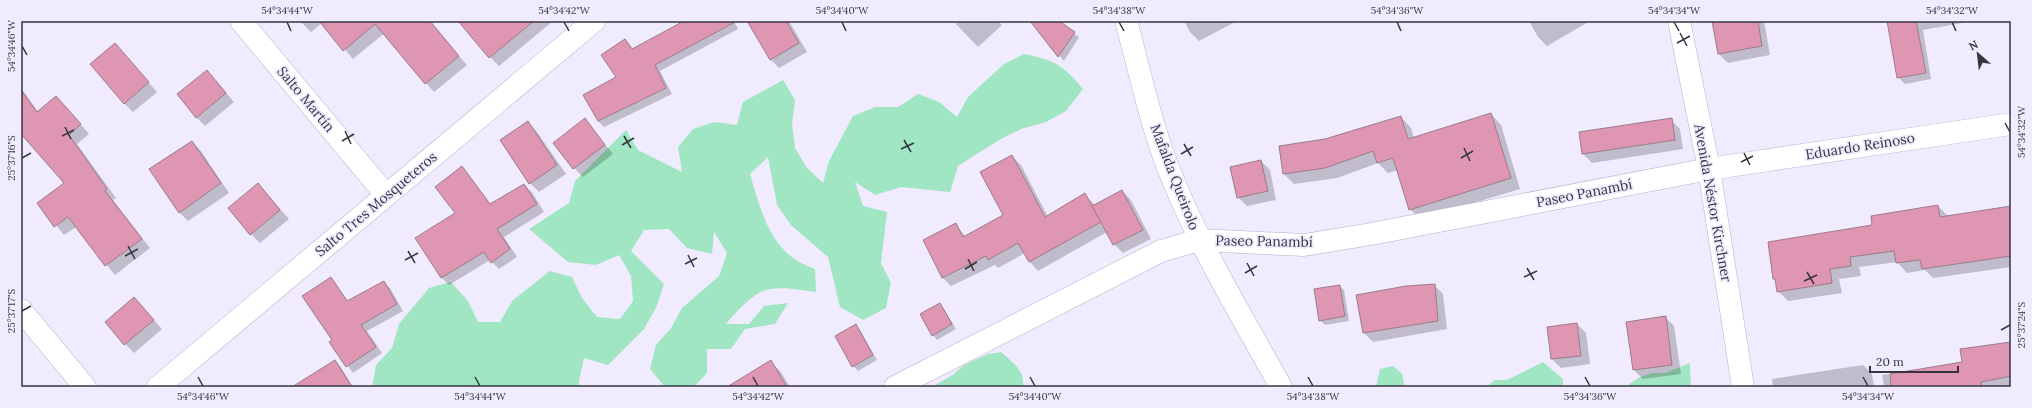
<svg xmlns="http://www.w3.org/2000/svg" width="2032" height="408" font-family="Lora,serif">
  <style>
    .green { fill: #a1e6c3 }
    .shadow { fill: #0003 }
    .building { fill: #de96b3; stroke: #9b7c87 }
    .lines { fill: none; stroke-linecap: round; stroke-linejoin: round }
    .minor-casing { stroke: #b6aecb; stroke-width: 23 }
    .secondary-casing { stroke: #b6aecb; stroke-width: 23 }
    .minor { stroke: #fff; stroke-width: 22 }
    .secondary { stroke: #fff; stroke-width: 22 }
    .ticks { fill: none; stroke: #373440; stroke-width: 1.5 }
    .labels { text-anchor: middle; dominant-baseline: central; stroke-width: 3.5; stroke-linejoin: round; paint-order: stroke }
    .street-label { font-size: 14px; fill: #373440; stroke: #f0ebfe }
    .neatline { fill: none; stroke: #373440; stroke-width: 1.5 }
    .ticks-label { font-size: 10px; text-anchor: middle; fill: #373440 }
  </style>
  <rect width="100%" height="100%" fill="#f0ebfe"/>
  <!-- green -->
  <g class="green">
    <path d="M 1024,54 C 1055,60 1063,65 1083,89 L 1066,111 L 1046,122 L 1021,129 L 999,140 L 958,166 L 950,192 L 901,187 L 875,195 L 855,182 L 863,206 L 887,212 L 881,263 L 891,283 L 886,308 L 863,320 L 840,307 L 828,257 L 791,225 L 777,205 L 768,157 L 750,174 C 759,204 767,239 793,258 C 800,263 808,266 815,269 L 816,292 C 800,290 779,285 763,291 C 751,296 734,314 726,324 L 749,324 L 764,306 L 788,303 L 775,324 L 745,329 L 731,349 L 707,349 L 707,373 L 694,387 L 665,387 L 650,369 L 656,345 L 671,328 L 682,308 L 719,276 L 727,253 L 714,232 L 712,254 L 687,248 L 669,229 L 644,230 L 631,251 L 664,284 L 656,308 L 644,329 L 608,365 L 584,358 L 579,381 L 580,387 L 372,387 L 376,365 L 392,348 L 399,324 L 429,288 L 451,282 L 468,301 L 478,322 L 500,322 L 513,300 L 550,271 L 572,277 L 582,298 L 597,317 L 620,319 L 633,301 L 631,276 L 619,255 L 596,265 L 568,262 L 529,229 L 569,203 L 575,181 L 626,130 L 638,150 L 682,172 L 678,147 L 693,129 L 714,122 L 737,125 L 743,102 L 783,80 L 795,100 L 792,124 L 795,148 L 807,168 L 823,183 L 829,161 L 853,116 L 875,107 L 898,107 L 918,94 L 939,102 L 957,117 L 968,97 L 1004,64 Z"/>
    <path d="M 1001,352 C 1013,363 1025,370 1023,387 L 932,387 L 954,374 L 964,365 L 988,354 Z"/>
    <polygon points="1543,362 1563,379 1563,387 1486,387 1495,380 1507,380"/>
    <polygon points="1690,363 1691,387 1629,387 1629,384 1640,377 1652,373 1665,373"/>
    <polygon points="1393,366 1402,374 1405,387 1376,387 1380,369"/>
  </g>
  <!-- shadow -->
  <g class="shadow">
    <polygon points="300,21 399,21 353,59 322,23 311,32"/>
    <polygon points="475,21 553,21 499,66 490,57"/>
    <polygon points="686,21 734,21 738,29 660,71 672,94 604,127 598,121 584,96 617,77 625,40 633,49"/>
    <polygon points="748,21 789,21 807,52 779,68 770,59"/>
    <polygon points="959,21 998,21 1002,25 978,47 956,24"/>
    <polygon points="1031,21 1057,21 1079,37 1064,61"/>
    <polygon points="1184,21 1237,21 1199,41 1190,32"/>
    <polygon points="1529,21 1590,21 1547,46 1538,37"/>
    <polygon points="1713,21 1764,21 1770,55 1728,63 1719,54"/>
    <polygon points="1888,21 1973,21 1923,30 1931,79 1905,84 1898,77"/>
    <polygon points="431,24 467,65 434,92 426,83"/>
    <polygon points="115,44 157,92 133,112 124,103"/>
    <polygon points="207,71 234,102 205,126 196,117"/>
    <polygon points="21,88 39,113 65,106 89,134 77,144 116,198 113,200 150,248 115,275 76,227 64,235 38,203 66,183 21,133"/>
    <polygon points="1491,114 1501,125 1520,189 1420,219 1410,209 1398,170 1388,173 1378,163 1337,178 1294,184 1284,174 1325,140 1401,117 1411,128 1414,138"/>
    <polygon points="585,120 613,154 583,177 574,168"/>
    <polygon points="1671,120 1680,129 1683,149 1592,163 1583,154 1580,133"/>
    <polygon points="528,123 537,132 566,174 539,192 530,183"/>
    <polygon points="192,142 201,151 229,193 188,221 179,212"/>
    <polygon points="1012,156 1021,165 1048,217 1085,195 1095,205 1122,191 1131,200 1151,239 1123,253 1114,244 1107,232 1038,271 1030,262 1025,253 998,268 995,265 951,286 942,277 955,224 966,237 1005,216"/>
    <polygon points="1261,161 1270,170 1276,200 1247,206 1238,197"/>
    <polygon points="462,168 491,205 524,185 532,192 544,212 504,237 517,257 499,269 490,260 449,285 442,278 456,214"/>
    <polygon points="258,184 289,219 260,243 251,234"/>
    <polygon points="1938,206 1948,216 2011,207 2011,267 1933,278 1925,270 1907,273 1897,262 1859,267 1861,276 1839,279 1842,293 1788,301 1778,291 1776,282 1774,279 1873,226"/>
    <polygon points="331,278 349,302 383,282 390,288 403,311 367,331 382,353 353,373 330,342 333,340"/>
    <polygon points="1434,285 1443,294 1447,329 1373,342 1364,333 1357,295"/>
    <polygon points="1339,286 1344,290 1349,321 1325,325 1320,320"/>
    <polygon points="940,304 944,309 956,329 937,340 933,335"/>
    <polygon points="143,308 162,329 134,353 125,344"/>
    <polygon points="1665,317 1674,326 1681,374 1643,379 1634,370 1627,323"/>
    <polygon points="1577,324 1586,333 1590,364 1561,368 1552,359 1549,328"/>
    <polygon points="856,325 860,330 877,360 858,371 853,366"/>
    <polygon points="2011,342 2011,387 1884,387 1882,375 1963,363"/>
    <polygon points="335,361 340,366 353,387 322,387"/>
    <polygon points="771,362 780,371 790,387 740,387"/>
    <polygon points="1863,365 1872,374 1874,387 1773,387 1772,379"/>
  </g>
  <!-- building -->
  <g class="building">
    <polygon points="319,21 430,21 459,56 425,84 375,24 343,51"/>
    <polygon points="458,21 534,21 489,58"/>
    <polygon points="684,21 737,21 655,65 666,88 598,121 583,95 616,77 601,55 625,39 632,49"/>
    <polygon points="747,21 786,21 799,43 770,60"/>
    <polygon points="1030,21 1059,21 1075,32 1058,57"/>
    <polygon points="1712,21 1758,21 1762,46 1718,54"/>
    <polygon points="1887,21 1916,21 1926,73 1897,78"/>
    <polygon points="115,43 149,82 124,104 90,64"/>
    <polygon points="207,70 226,93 196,118 177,94"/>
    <polygon points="21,90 37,112 56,96 81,124 69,135 107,189 105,191 142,239 105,266 68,217 54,227 37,203 64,183 21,134"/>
    <polygon points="1491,113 1511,178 1409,210 1393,158 1377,163 1373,151 1325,168 1283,174 1279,146 1325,139 1401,116 1408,139"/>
    <polygon points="585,118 605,145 573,169 553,143"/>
    <polygon points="1672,118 1675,140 1582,154 1579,132"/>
    <polygon points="528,121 557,165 529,184 500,140"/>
    <polygon points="192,141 221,183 179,213 149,169"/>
    <polygon points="1012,155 1045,217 1085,193 1101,222 1029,262 1018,243 988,260 986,256 942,278 923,240 956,223 963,237 1003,215 980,172"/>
    <polygon points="1261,160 1268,191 1237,198 1230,167"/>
    <polygon points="462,166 490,204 524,184 537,204 497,229 510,249 491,263 484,252 441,278 415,238 455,213 435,187"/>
    <polygon points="258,183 280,210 250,235 228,208"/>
    <polygon points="1122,190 1143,230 1113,245 1092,206"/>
    <polygon points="1938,205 1940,217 2011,206 2011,256 1922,269 1920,260 1896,263 1894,251 1850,257 1851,266 1830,269 1832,283 1777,292 1775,279 1773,279 1768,242 1872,225 1871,216"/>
    <polygon points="331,277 347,301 384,281 397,304 361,325 376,347 346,367 329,342 332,340 302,296"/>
    <polygon points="1435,284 1438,321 1363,333 1356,295 1406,286"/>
    <polygon points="1340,285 1345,316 1319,321 1314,289"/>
    <polygon points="134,297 154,320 124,345 105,322"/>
    <polygon points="940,303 952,324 932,336 920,314"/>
    <polygon points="1666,316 1672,365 1633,370 1626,322"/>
    <polygon points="1577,323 1581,356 1551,359 1547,327"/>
    <polygon points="856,324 873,355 852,367 835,336"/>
    <polygon points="2011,342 2011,376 1981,382 1982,387 1891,387 1890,374 1962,362 1960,349"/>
    <polygon points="335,360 352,387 292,387"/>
    <polygon points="771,360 787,387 727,387"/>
  </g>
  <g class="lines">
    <defs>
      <g id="minor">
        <polyline points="241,21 386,195"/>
        <path d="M 1126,21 C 1140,72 1151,126 1171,175 C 1201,249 1242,317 1281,387"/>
        <polyline points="21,310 85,387"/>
        <polyline points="158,387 594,21"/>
        <polyline points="895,387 1161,251 1199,240 1304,245 1371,234 1709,169 2011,124"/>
      </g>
      <polyline id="secondary" points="1679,21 1709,169 1743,387"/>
    </defs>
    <!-- minor casing -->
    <use href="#minor" class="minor-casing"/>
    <!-- secondary casing -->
    <use href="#secondary" class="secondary-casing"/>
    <!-- minor -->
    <use href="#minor" class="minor"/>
    <!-- secondary -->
    <use href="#secondary" class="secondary"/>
  </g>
  <!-- ticks -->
  <path class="ticks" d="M 287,22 L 291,31M 564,22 L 569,31M 842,22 L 846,31M 1119,22 L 1124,31M 1397,22 L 1401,31M 1674,22 L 1679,31M 1952,22 L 1956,31M 1680,33 L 1687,46M 1677,43 L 1690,36M 22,46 L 27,55M 2005,123 L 2010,132M 65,127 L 71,139M 345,131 L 351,144M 62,136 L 74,130M 624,136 L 631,148M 904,140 L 911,152M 342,141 L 354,134M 1184,144 L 1191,156M 622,145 L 634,138M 1464,148 L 1470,161M 901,149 L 914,143M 1744,153 L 1750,165M 1181,154 L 1193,147M 22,158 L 31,153M 1461,158 L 1473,151M 1741,162 L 1753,156M 128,246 L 135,259M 408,251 L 415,263M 688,255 L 694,267M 125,256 L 138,249M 968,259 L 974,271M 405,260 L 418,253M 1247,263 L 1254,276M 685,264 L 697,258M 1527,268 L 1534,280M 965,269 L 977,262M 1807,272 L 1814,284M 1245,273 L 1257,266M 1524,277 L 1537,271M 1804,281 L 1817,275M 22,311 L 31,306M 2001,330 L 2010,325M 198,377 L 203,386M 475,377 L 480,386M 753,377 L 758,386M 1030,377 L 1035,386M 1308,377 L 1313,386M 1585,377 L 1590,386M 1863,377 L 1868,386"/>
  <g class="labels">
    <!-- street labels -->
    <g class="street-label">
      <text transform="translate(306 99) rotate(50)">Salto Martín</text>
      <text transform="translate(1860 146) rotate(-9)">Eduardo Reinoso</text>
      <text transform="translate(1175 177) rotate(69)">Mafalda Queirolo</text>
      <text transform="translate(1584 193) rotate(-11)">Paseo Panambí</text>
      <text transform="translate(1713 203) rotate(80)">Avenida Néstor Kirchner</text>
      <text transform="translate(376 204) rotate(-40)">Salto Tres Mosqueteros</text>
      <text transform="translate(1264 241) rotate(1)">Paseo Panambí</text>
    </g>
  </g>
  <!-- border -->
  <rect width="2032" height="408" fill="none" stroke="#f0ebfe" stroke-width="44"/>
  <!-- north arrow -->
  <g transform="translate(1978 54) rotate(332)" stroke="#f0ebfe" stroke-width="3" paint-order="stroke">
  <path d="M0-3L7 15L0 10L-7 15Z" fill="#373440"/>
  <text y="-6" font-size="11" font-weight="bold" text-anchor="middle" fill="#373440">N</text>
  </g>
  <!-- scale -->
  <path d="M1870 366v6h88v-6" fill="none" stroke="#373440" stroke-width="2"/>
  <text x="1876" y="366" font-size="12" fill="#373440" stroke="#f0ebfe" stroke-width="3" paint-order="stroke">20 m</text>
  <rect x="22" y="22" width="1988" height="364" class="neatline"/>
  <g class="ticks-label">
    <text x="287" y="14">54°34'44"W</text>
    <text x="564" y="14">54°34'42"W</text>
    <text x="842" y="14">54°34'40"W</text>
    <text x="1119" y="14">54°34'38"W</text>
    <text x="1397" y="14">54°34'36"W</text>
    <text x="1674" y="14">54°34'34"W</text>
    <text x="1952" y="14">54°34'32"W</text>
    <text transform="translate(11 46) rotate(-90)" y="4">54°34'46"W</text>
    <text transform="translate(2021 132) rotate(-90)" y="4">54°34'32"W</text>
    <text transform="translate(11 158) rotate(-90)" y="4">25°37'16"S</text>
    <text transform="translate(11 311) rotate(-90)" y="4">25°37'17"S</text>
    <text transform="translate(2021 325) rotate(-90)" y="4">25°37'24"S</text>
    <text x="203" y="400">54°34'46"W</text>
    <text x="480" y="400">54°34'44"W</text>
    <text x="758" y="400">54°34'42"W</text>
    <text x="1035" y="400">54°34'40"W</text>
    <text x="1313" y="400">54°34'38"W</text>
    <text x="1590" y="400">54°34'36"W</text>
    <text x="1868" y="400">54°34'34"W</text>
  </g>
</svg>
